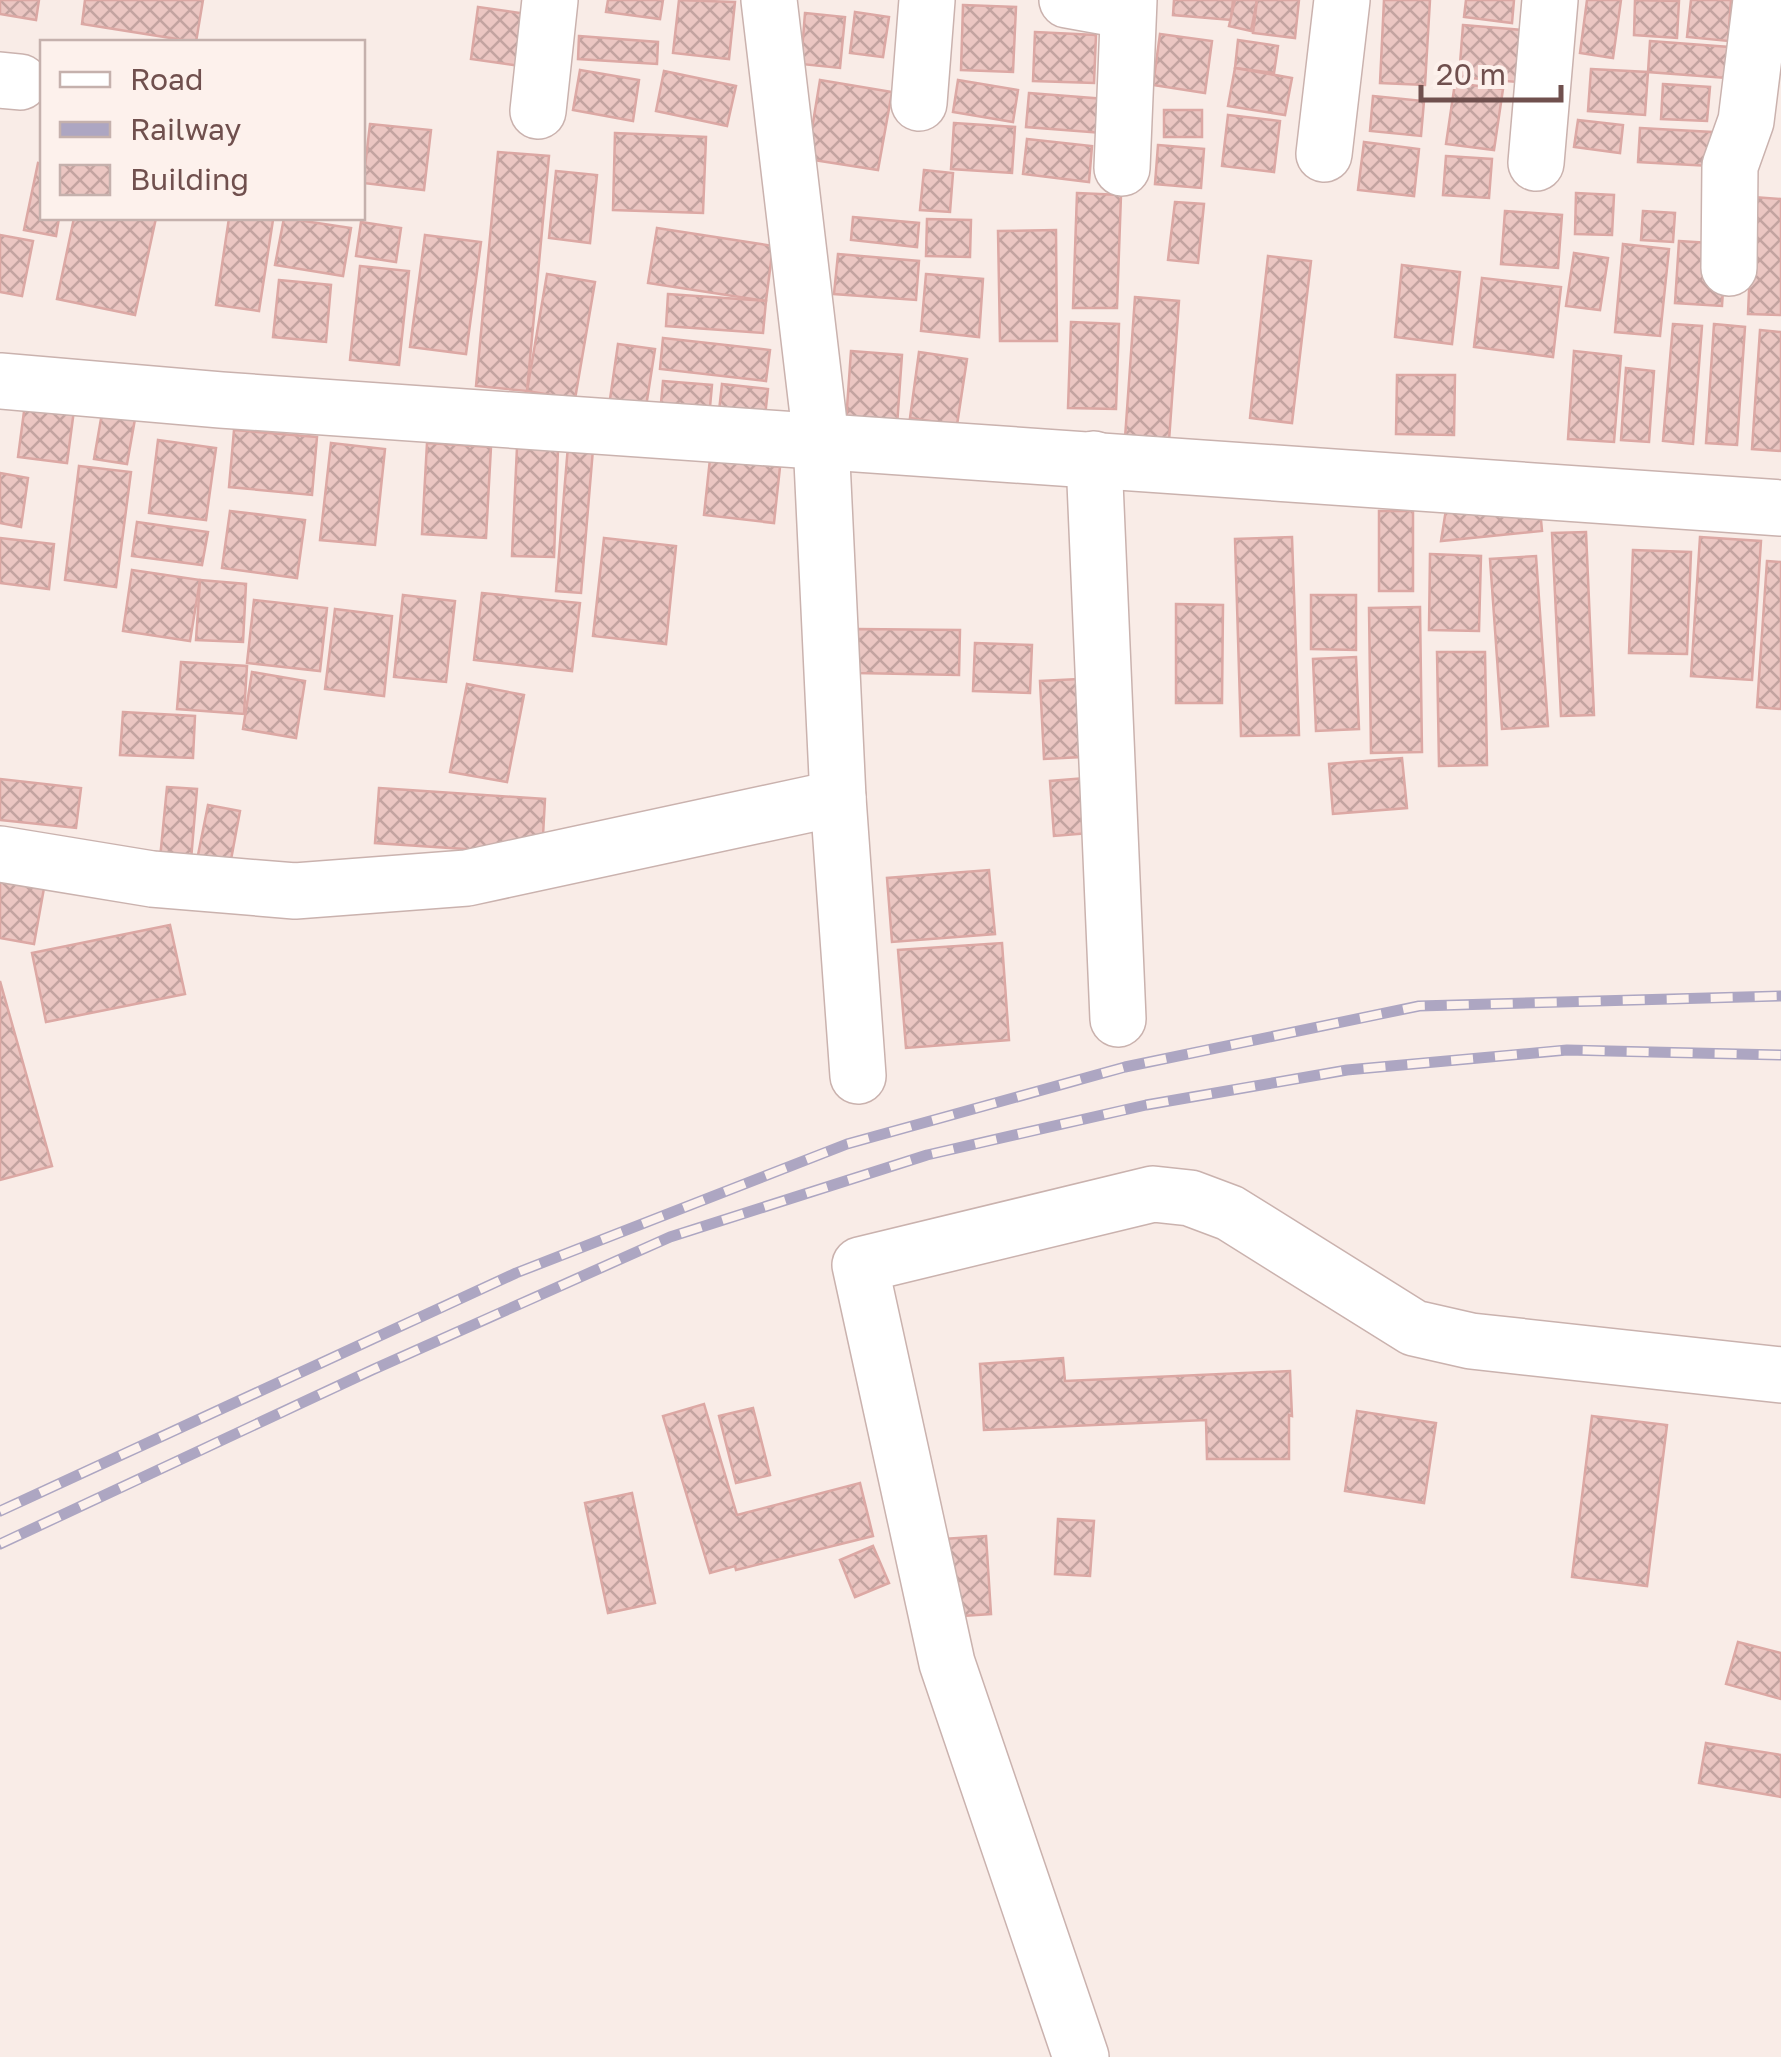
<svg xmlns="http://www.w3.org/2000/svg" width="1781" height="2057" font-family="'Golos Text',sans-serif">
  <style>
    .building { fill: url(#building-cross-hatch); stroke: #dca8a4; stroke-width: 2.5 }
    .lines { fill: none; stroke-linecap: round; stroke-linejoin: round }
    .minor-casing { stroke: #cab2ae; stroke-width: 58 }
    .minor { stroke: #fff; stroke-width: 55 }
    .rail-casing { stroke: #ada6c2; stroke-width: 11 }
    .rail { stroke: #fdf1ec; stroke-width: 8; stroke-dasharray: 22; stroke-linecap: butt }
  </style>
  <defs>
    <pattern id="building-cross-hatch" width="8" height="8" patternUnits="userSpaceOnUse" patternTransform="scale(2.5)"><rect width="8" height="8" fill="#ebc6c2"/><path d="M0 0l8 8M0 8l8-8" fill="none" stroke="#c3a3a0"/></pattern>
  </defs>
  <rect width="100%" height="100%" fill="#f9ece7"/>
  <!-- building -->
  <g class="building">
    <polygon points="0,0 39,0 36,20 0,14"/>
    <polygon points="85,0 203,0 196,42 82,24"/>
    <polygon points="608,0 663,0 660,19 606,12"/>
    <polygon points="679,0 735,2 729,59 673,53"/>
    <polygon points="1174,0 1233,0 1231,20 1173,15"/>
    <polygon points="1235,0 1257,0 1251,31 1229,26"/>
    <polygon points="1257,0 1299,0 1295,38 1253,33"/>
    <polygon points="1384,0 1430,0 1425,85 1380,83"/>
    <polygon points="1466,0 1514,0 1512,23 1464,17"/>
    <polygon points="1587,0 1621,0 1613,58 1580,53"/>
    <polygon points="1635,0 1679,1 1677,38 1634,35"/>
    <polygon points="1691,0 1731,0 1728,41 1687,37"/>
    <polygon points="963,5 1016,7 1013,72 961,70"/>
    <polygon points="478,7 534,15 528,67 471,59"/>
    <polygon points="855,12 889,17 883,57 850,53"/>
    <polygon points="805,13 845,17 840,68 801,64"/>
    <polygon points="1463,25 1522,30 1517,82 1459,77"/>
    <polygon points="1035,32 1096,35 1094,83 1033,81"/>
    <polygon points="1160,34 1212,41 1205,93 1153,85"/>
    <polygon points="579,36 658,42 657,64 578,59"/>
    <polygon points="1238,40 1278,46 1274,73 1235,68"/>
    <polygon points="1650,41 1729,47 1726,78 1648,72"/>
    <polygon points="1235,68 1292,78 1285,115 1228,106"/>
    <polygon points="1591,69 1648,72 1645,115 1588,111"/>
    <polygon points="580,70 639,80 633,121 573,110"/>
    <polygon points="664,71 736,86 727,126 656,111"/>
    <polygon points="820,80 892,92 878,170 807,159"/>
    <polygon points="958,80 1018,90 1013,122 953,112"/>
    <polygon points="1455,83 1503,89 1494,150 1446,144"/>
    <polygon points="1663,84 1710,87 1707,121 1661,119"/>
    <polygon points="1029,93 1105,99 1102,133 1026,127"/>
    <polygon points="1373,96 1424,101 1421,136 1370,131"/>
    <rect x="1164" y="110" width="38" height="27"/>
    <polygon points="1228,115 1280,121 1274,172 1222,166"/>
    <polygon points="1578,120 1623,125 1620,153 1574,147"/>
    <polygon points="954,123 1015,127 1012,173 951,169"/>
    <polygon points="370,124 431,130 424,190 363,183"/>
    <polygon points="1640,128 1712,132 1710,166 1638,162"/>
    <polygon points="615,133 706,137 703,213 613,210"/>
    <polygon points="1027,139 1092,146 1089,182 1023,174"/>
    <polygon points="1364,142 1419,149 1414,196 1358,190"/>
    <polygon points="1158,145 1204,149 1201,188 1155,184"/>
    <polygon points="498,152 549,156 527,391 476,386"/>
    <polygon points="1446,156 1492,159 1489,198 1443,195"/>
    <polygon points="38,163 42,164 42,218 59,218 56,236 24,230"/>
    <polygon points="924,170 953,173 950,212 920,210"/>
    <polygon points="556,171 597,175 590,243 549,238"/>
    <polygon points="1077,193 1121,195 1117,308 1073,308"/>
    <polygon points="1576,193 1614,195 1612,235 1575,234"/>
    <polygon points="1753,197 1781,199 1781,315 1748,314"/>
    <polygon points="1175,202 1204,204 1198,263 1168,260"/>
    <polygon points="1505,211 1562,215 1558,268 1501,264"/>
    <polygon points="1643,211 1675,213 1673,242 1641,240"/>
    <polygon points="853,217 919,223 917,247 851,240"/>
    <polygon points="74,218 156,218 135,315 57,299"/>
    <polygon points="229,218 273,220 259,311 216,305"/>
    <polygon points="284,218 351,228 343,276 275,265"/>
    <polygon points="927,219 971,220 970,257 926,256"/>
    <polygon points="361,222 401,228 396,262 356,256"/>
    <polygon points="657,228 773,246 766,301 648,283"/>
    <polygon points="1056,230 1057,341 1000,341 998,231"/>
    <polygon points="0,235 33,241 22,296 0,292"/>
    <polygon points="425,235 481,242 466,354 410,347"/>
    <polygon points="1679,241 1726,244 1722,306 1675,303"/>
    <polygon points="1623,244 1669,249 1660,336 1615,332"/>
    <polygon points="1574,253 1608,258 1600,310 1566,306"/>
    <polygon points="838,254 919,261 916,300 834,294"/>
    <polygon points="1268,256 1311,261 1292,423 1250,418"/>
    <polygon points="1402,265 1460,272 1452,344 1395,337"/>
    <polygon points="360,266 409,271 399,365 350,360"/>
    <polygon points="547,274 595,282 575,399 527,391"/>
    <polygon points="926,274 983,279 979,337 921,331"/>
    <polygon points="1482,278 1561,287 1553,357 1474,347"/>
    <polygon points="279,280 331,285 326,342 273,337"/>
    <polygon points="668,294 766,301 763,333 666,326"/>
    <polygon points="1135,297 1179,301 1169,441 1125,438"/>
    <polygon points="1071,322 1119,324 1116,409 1068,408"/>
    <polygon points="1673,324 1702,326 1693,444 1663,441"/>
    <polygon points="1714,324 1745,327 1737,445 1706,443"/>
    <polygon points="1760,330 1781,332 1781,451 1752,449"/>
    <polygon points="663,338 770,350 766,381 660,369"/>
    <polygon points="618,344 655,349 643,426 607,420"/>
    <polygon points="851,351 902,355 897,426 846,422"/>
    <polygon points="1574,351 1621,356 1614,442 1568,439"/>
    <polygon points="919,352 967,359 957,425 910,418"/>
    <polygon points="1626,368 1654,371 1649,442 1621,440"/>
    <polygon points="1397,375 1455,375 1454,435 1396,434"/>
    <polygon points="663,381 712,385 709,418 660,414"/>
    <polygon points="722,384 768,389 764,425 718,420"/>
    <polygon points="25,404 74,410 67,463 18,457"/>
    <polygon points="102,413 135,419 127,464 94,459"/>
    <polygon points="234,430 317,437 312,495 229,487"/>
    <polygon points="158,440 216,448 206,520 149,513"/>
    <polygon points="331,443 385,449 375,545 320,540"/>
    <polygon points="427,443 491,447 486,538 422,534"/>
    <polygon points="568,446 593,449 581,593 556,591"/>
    <polygon points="517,447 558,449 554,557 512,556"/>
    <polygon points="710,459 780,467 774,523 704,515"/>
    <polygon points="79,466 131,472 116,587 65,580"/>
    <polygon points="0,473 28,478 21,527 0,523"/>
    <polygon points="1447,503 1540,509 1542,531 1441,541"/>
    <polygon points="230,511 305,520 297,578 222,568"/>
    <rect x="1379" y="511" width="34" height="80"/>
    <polygon points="137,522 208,532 202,565 132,556"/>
    <polygon points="1586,532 1594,715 1561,716 1552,533"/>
    <polygon points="1292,537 1299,735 1241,736 1235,539"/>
    <polygon points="1700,537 1761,541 1752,680 1691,676"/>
    <polygon points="0,538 54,544 49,589 0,583"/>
    <polygon points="604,538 676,546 666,644 593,636"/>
    <polygon points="1633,550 1691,552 1687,654 1629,653"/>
    <polygon points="1430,554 1481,556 1479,631 1429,630"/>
    <polygon points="1536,556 1548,726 1502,729 1490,559"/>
    <polygon points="1767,561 1781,562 1781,709 1757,707"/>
    <polygon points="132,570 200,580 190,641 123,631"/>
    <polygon points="200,580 246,584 243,642 196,640"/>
    <polygon points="482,593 580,603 572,671 474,660"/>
    <polygon points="403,595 455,601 446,682 394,677"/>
    <polygon points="1311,595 1356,595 1356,650 1311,649"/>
    <polygon points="254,600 327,608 320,671 247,663"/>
    <polygon points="1176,604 1223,605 1222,703 1176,703"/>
    <polygon points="1420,607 1422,752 1371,753 1369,608"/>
    <polygon points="335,609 392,616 384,696 325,689"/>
    <polygon points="857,629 960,630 959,675 856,673"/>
    <polygon points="975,643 1032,645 1030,693 973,691"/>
    <polygon points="1437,652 1485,652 1487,765 1439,766"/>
    <polygon points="1356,657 1359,729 1316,731 1313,659"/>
    <polygon points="181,662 247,666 244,714 177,709"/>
    <polygon points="252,672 305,681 296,738 243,729"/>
    <polygon points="1078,679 1082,757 1044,759 1040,681"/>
    <polygon points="467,684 524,695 507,782 450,772"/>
    <polygon points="123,712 195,716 193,758 120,755"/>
    <polygon points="1402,758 1407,808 1333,814 1329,764"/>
    <polygon points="1085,778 1089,833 1054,836 1050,781"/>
    <polygon points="0,779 81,788 76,828 0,820"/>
    <polygon points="167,787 197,789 190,872 159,869"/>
    <polygon points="379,788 545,799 542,854 375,843"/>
    <polygon points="208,805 240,811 228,876 195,870"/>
    <polygon points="989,870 995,934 892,942 887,878"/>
    <polygon points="0,880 44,888 34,944 0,938"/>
    <polygon points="170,925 185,994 46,1022 32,953"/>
    <polygon points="1002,943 1009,1040 906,1048 898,950"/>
    <polygon points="0,981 52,1166 0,1180"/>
    <polygon points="1063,1358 1065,1381 1290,1371 1292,1416 1289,1415 1289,1459 1207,1459 1206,1420 984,1430 980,1364"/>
    <polygon points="704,1404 737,1515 860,1483 873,1536 736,1570 735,1566 710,1573 663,1416"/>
    <polygon points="753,1408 770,1475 736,1483 719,1416"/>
    <polygon points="1357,1411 1436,1423 1424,1503 1345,1491"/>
    <polygon points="1592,1416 1667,1425 1647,1586 1572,1577"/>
    <polygon points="632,1493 655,1603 608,1613 585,1503"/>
    <polygon points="1058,1519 1094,1521 1090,1576 1055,1574"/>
    <polygon points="986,1536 991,1614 948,1617 944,1539"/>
    <polygon points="873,1546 889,1583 855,1597 840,1560"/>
    <polygon points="1738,1642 1781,1653 1781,1699 1726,1684"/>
    <polygon points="1706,1743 1781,1755 1781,1797 1699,1783"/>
  </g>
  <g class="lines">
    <defs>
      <g id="minor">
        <polyline points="769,0 821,440 838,798 858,1076"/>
        <polyline points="1067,0 1128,11"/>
        <polyline points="0,80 20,82"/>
        <polyline points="919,103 927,0"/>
        <polyline points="538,111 550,0"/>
        <polyline points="1324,154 1342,0"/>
        <polyline points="1536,163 1550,0"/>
        <polyline points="1122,168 1129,0"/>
        <polyline points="1729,268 1730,166 1746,121 1761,0"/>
        <polyline points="0,381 221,400 1781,508"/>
        <polyline points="1094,459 1118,1019"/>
        <polyline points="0,854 152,879 295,891 467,878 838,798"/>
        <polyline points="1081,2057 947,1663 860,1265 1153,1194 1190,1198 1230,1213 1414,1328 1471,1341 1781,1375"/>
      </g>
    </defs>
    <!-- minor casing -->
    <use href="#minor" class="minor-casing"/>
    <!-- minor -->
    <use href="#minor" class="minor"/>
    <defs>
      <g id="rail">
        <polyline points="0,1511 516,1273 847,1144 1125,1067 1419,1006 1781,996"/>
        <polyline points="0,1544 372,1370 670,1237 927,1155 1146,1105 1347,1070 1567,1050 1781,1055"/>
      </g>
    </defs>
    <!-- rail casing -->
    <use href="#rail" class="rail-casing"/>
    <!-- rail -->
    <use href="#rail" class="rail"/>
  </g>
  <!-- legend -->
  <rect x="40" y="40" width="325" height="180" fill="#fdf1ec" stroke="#c5b1ad" stroke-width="2.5"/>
  <rect x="60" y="72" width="50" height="15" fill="#ffffff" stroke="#c5b1ad" stroke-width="2.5"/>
  <text x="130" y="90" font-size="30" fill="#70504e">Road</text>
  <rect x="60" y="122" width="50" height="15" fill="#ada6c2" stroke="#c5b1ad" stroke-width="2.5"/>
  <text x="130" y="140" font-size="30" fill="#70504e">Railway</text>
  <rect x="60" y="165" width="50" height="30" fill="url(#building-cross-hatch)" stroke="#c5b1ad" stroke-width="2.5"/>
  <text x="130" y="190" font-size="30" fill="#70504e">Building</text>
  <!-- scale -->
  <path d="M1421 85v15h140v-15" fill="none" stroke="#70504e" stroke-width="5"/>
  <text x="1436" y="85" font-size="30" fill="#70504e" stroke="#fdf1ec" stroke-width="8" paint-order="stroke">20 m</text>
</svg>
